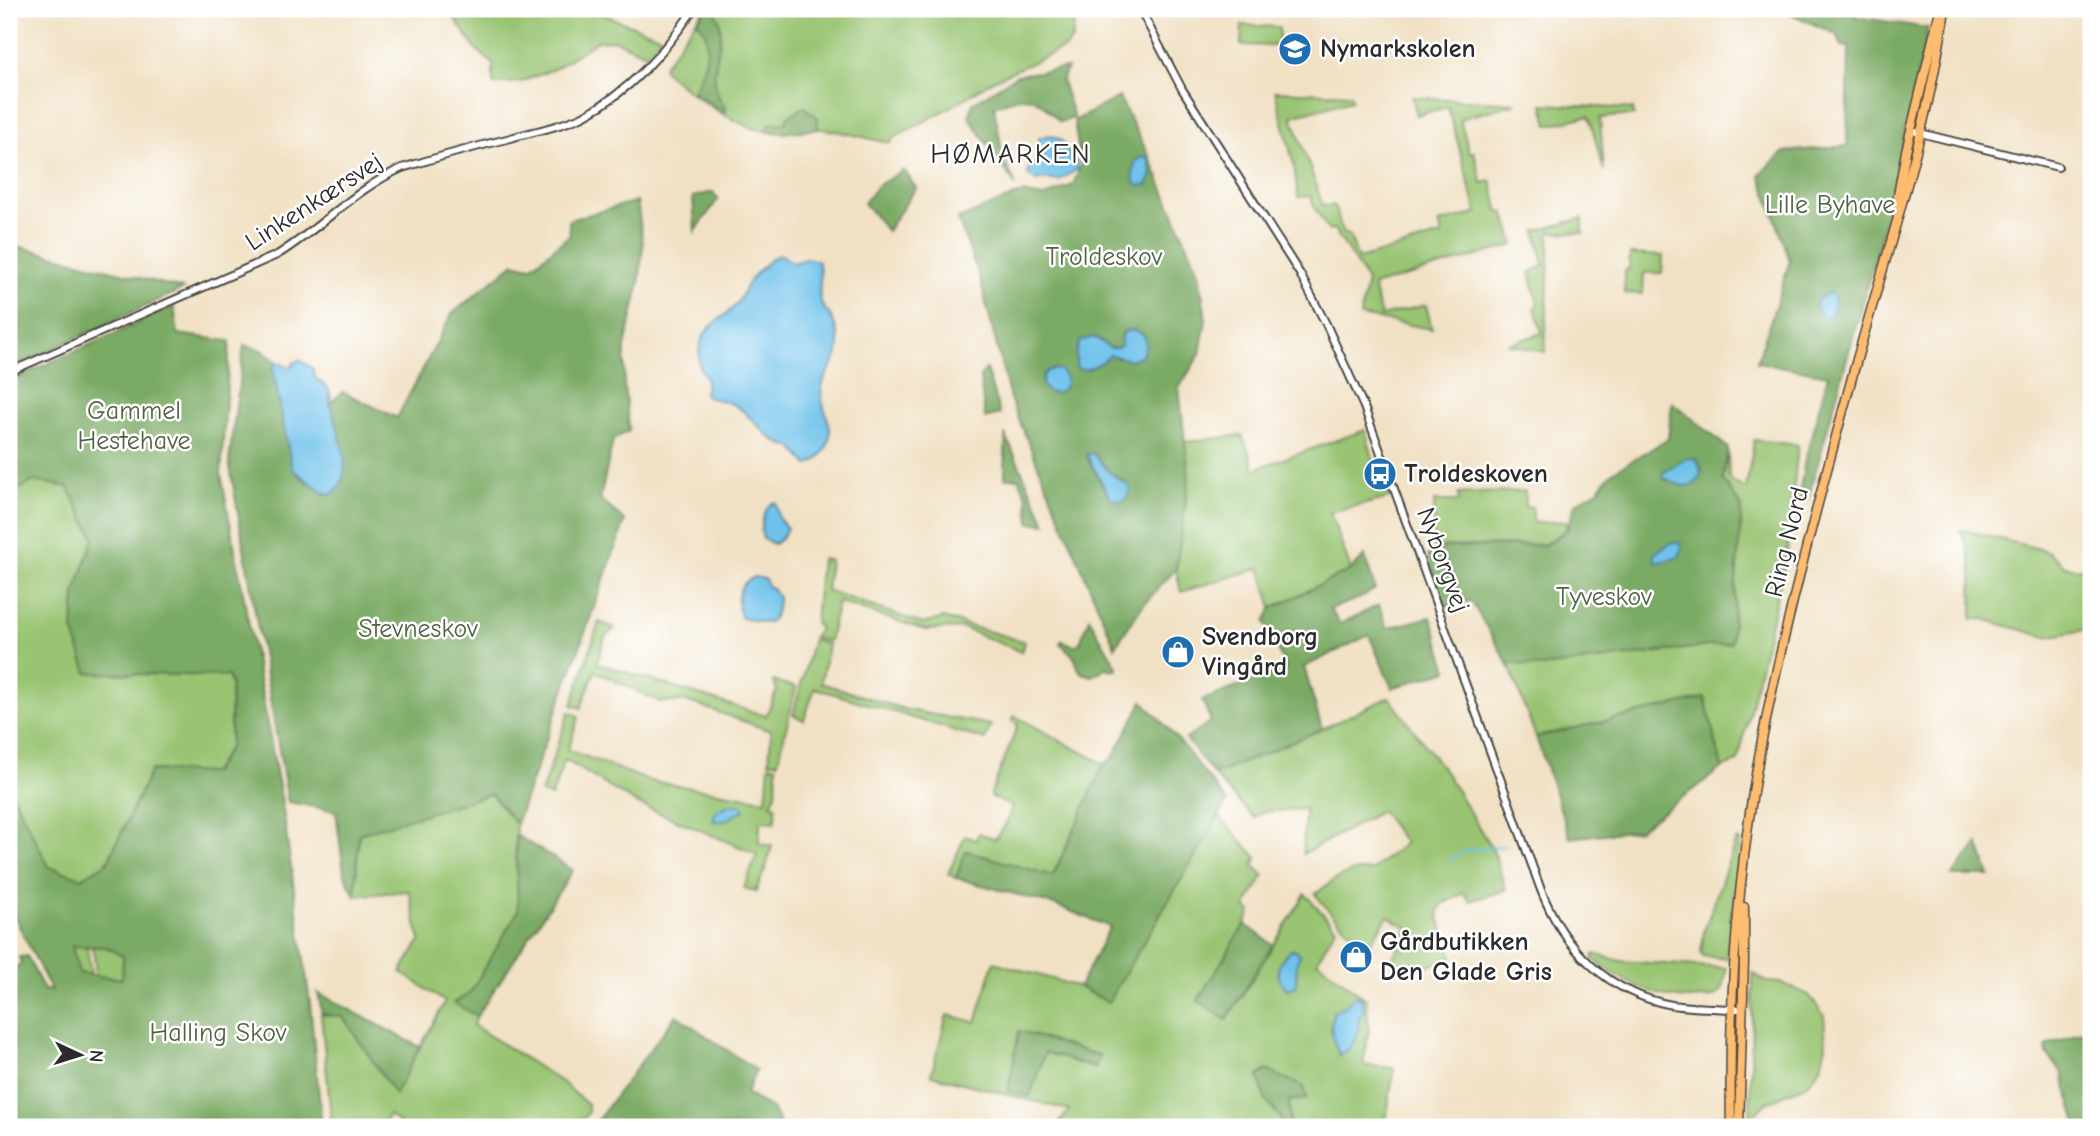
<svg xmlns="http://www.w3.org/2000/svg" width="2100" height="1136" font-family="'Comic Neue',sans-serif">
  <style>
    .green { fill: #99c472; stroke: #62784e; stroke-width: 2; fill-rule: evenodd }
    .forest { fill: #7aaa64; stroke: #526a48; stroke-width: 2; fill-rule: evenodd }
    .water { fill: #6fc2eb; stroke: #4d768b; stroke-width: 2 }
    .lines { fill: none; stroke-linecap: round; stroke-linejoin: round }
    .stream { stroke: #6fc2eb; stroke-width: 2 }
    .minor-casing { stroke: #494642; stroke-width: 10 }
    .major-casing { stroke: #494642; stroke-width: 11 }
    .minor { stroke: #fff; stroke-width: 6 }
    .major { stroke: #febc70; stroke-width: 8 }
    .labels { text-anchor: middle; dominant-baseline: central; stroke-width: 5; stroke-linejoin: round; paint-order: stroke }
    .poi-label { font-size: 26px; font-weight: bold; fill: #2b2b2b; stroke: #fff; text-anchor: start }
    .street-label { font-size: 26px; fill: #2b2b2b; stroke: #fff }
    .park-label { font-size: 26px; fill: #526144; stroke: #fff }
    .neighbourhood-label { font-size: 28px; letter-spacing: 2px; fill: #2b2b2b; stroke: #fff }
  </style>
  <rect width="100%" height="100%" fill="#fff"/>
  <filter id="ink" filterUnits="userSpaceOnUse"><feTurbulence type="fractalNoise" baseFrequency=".0143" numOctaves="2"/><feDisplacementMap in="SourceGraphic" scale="14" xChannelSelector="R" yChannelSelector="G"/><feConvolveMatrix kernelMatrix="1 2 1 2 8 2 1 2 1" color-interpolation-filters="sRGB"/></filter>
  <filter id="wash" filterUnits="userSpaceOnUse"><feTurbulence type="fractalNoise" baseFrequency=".00686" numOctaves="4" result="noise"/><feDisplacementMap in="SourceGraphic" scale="28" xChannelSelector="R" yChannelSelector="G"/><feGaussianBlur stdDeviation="1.57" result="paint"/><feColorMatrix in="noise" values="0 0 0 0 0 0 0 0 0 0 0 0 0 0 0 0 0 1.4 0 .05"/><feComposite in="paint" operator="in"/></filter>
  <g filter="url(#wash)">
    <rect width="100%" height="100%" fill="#f1e1c4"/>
    <!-- green -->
    <g class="green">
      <polygon points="444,9 589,9 662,37 646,54 614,40 597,41 556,68 521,82 493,84 493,64 474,47 451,13"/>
      <path d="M 704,9 L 1087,9 L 1090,15 L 1074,23 L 1072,40 L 1065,48 L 995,79 L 953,106 L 892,139 L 891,143 C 869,139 845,132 823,129 C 805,128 787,134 769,132 C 734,127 688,93 664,70 L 663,67 Z"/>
      <polygon points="1242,25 1279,27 1279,46 1241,45"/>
      <polygon points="1275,91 1350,94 1352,100 1292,116 1323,206 1334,205 1343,233 1350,236 1358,259 1442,235 1439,223 1477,213 1448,107 1417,115 1412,97 1517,103 1460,119 1469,152 1474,152 1482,183 1491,181 1499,212 1504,211 1514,245 1373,286 1381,316 1426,305 1432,329 1360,316 1367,281 1334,229 1329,231 1314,207 1311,196 1298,197 1294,165"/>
      <polygon points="1543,104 1633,109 1634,115 1600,118 1604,171 1589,116 1548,125"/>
      <polygon points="1583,218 1583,233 1550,232 1545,352 1509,344 1542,333 1535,307 1538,304 1530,273 1544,265 1536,231"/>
      <polygon points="1630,254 1663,256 1662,273 1644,273 1643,294 1624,293 1625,270 1629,269"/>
      <polygon points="1365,430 1378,476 1390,498 1330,512 1351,570 1272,608 1260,568 1181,592 1176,569 1189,478 1185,442 1242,435 1255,469"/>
      <polygon points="1754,440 1798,445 1787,554 1738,761 1722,768 1705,698 1536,737 1508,663 1541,667 1731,643 1742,507 1723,480 1728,448 1729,479 1746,489"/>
      <polygon points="34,480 68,487 94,538 75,593 87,672 229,676 231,684 230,746 212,773 151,770 107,863 81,878 49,867 9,788 9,495"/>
      <polygon points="1525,491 1525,507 1532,507 1534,523 1567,521 1566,529 1545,544 1434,547 1434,501 1459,501 1458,494"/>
      <path d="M 1965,530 L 2047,551 L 2065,566 L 2076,569 L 2091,565 L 2091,629 L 2046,637 L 1983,619 L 1972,619 C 1972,590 1976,556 1960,531 Z"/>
      <polygon points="821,559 830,560 826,590 923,624 943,618 1025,642 1021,652 963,628 925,630 838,602 829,641 813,637 820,629 815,622"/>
      <polygon points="599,622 615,628 605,637 597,663 766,716 777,690 773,681 796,687 778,762 769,762 771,731 689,702 660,702 595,671 581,708 572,705"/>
      <polygon points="813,639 828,644 821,683 907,710 991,725 985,740 815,688 804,720 793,715"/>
      <path d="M 1389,697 L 1446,773 L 1494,852 L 1506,890 L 1470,901 L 1464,893 L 1442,904 L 1438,914 L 1452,958 C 1426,967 1418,974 1392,959 L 1408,928 L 1388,916 L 1370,943 C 1346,932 1331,914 1315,894 L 1334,880 L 1350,872 L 1372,870 L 1405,843 L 1381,811 L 1303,854 L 1305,809 L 1261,812 L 1254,818 L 1214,775 L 1322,729 Z"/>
      <polygon points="569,712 579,716 568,750 650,781 766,800 769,765 777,766 776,794 771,804 776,806 775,822 760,821 759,844 772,846 766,867 756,891 744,888 757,854 636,803 565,760 551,797 541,793"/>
      <polygon points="1015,716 1104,764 1103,769 1052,877 966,851 956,878 948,874 965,836 976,840 979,833 995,839 1006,824 1012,806 990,796 1018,725 1012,721"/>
      <polygon points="491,794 516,824 515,837 518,911 470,993 455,1003 477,1016 473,1025 563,1083 588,1105 588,1113 577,1127 404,1127 389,1115 382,1127 332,1127 321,1014 343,1017 395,1093 445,1002 401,972 420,941 409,891 355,896 358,834"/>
      <path d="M 1219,816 L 1257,858 L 1253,865 L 1264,876 L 1245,907 L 1251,912 L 1245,924 L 1198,1000 L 1227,1020 L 1305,894 L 1336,928 L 1317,961 L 1366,999 L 1369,1029 L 1363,1065 L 1394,1068 L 1385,1127 L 1290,1127 L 1289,1101 L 1266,1101 L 1281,1118 L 1282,1127 L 1056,1127 L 1069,1110 L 931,1075 L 947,1015 L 976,1022 L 994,962 L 1079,987 L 1108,1002 ZM 1019,1032 L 1099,1055 L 1099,1056 L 1094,1068 L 1044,1052 Z"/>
      <polygon points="1736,840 1740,841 1727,959 1703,956 1701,953 1704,931"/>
      <polygon points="71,945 87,946 91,975 79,973"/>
      <polygon points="93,946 106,947 124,956 123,979 96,976"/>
      <path d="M 1594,954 L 1621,961 L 1726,968 C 1725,977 1725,988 1718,994 C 1714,998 1708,998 1703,998 C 1663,1003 1623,983 1593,959 Z"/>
      <polygon points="1753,973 1767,982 1782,983 1809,995 1824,1016 1826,1045 1821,1067 1808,1084 1766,1103 1750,1119"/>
      <polygon points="849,1116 898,1127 844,1127"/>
    </g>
    <!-- forest -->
    <g class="forest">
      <path d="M 706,9 L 714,9 C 735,42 697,72 726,108 L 724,112 L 693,92 C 703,74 717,36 697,22 Z"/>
      <polygon points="1780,9 1856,9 1857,17 1928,28 1884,225 1808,499 1798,500 1805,460 1828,375 1757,362 1790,261 1760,174 1784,152 1847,146 1849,47 1841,46 1838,35"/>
      <path d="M 1067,68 L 1062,81 L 1074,118 L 1060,122 C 1033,94 1031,92 994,106 L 1003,157 L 1016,186 L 969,117 L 973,103 L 1017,75 Z"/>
      <path d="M 1119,97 L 1150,158 L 1199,272 L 1206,320 L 1200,354 L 1179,388 L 1189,478 L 1176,569 L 1143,605 L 1115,647 L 1010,399 L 980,279 L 958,219 L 1022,193 L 1044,197 L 1073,185 L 1081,165 L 1074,121 ZM 1133,330 L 1118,358 L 1110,355 L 1089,369 L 1076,368 L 1078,347 L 1097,338 C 1105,344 1111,352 1121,346 L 1123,332 ZM 1094,454 L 1109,472 L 1123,481 L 1105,489 L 1088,460 Z"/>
      <polygon points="804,107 818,118 818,129 782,133 766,131 770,124 786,123 787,117"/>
      <polygon points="904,170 916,188 887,231 864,203 877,186"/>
      <polygon points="713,192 718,199 695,232 693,197"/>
      <path d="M 637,201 L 643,244 L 639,286 L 625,347 L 624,384 L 629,431 L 613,440 L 600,499 L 625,521 L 516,824 L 491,794 L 359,834 L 355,896 L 344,873 L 336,811 L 288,802 L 229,461 L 244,345 L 261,350 L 277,362 L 273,369 L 274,374 C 277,391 289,464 296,472 C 302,479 320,490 328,495 C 359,482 336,428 330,403 L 343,392 L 397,418 L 452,314 L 514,263 L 531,267 L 570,235 L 569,220 Z"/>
      <polygon points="9,244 183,289 9,369"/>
      <path d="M 174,307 L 178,334 L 230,341 L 221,474 L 282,803 L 310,1003 L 322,1127 L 9,1127 L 9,968 L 18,966 L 21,962 L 19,957 L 27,956 L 44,990 L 51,990 L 9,906 L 9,788 L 49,867 L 81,878 L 107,863 L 151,770 L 213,773 L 230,746 L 231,685 L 228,676 L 87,673 L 73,629 L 75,593 L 94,538 L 68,487 L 34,481 L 9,495 L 9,381 ZM 72,946 L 106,947 L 123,956 L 122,979 L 79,973 Z"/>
      <polygon points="986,369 1000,414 985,418 980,377"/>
      <path d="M 1672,402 L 1728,448 L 1723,480 L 1742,507 L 1731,643 L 1541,667 L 1508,663 L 1471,601 L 1445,606 L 1428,555 L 1447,547 L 1545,545 L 1567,531 L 1575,504 L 1599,489 L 1611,473 L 1668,439 ZM 1685,459 L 1696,459 L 1702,470 L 1696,482 L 1680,485 L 1663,478 L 1663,472 Z"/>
      <polygon points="1005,434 1046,524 1030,523 1027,497 1019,478 1005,478"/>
      <polygon points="1365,556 1375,589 1360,598 1330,609 1340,624 1379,605 1387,628 1431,617 1448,670 1392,688 1369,635 1304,667 1322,729 1214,775 1186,739 1211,721 1202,700 1286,669 1265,621 1272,608 1351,570"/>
      <path d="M 1089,618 L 1117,667 L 1117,670 L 1111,671 L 1107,667 L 1093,676 C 1072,671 1082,669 1073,656 C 1070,652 1064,647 1060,643 L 1062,640 L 1074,646 L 1080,643 Z"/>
      <polygon points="1705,698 1722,768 1638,830 1570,838 1536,737"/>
      <polygon points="1143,701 1180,742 1227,802 1108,1002 1079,987 1110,927 1055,905 956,878 966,851 1053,876 1104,764 1112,759"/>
      <polygon points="516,835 573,870 477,1016 454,1003 470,993 518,911"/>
      <polygon points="1978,843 1990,876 1952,876"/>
      <polygon points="1245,924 1273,945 1226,1020 1198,1000"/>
      <polygon points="318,993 420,1047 395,1094 343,1017 322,1014"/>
      <polygon points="676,1015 756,1070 746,1093 772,1109 782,1127 603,1127 596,1122"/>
      <polygon points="2091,1029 2091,1127 2078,1127 2062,1072 2047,1054 2046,1046"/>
      <polygon points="1019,1031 1100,1056 1095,1068 1045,1052 1030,1096 1008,1091"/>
      <polygon points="1267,1070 1304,1087 1307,1099 1289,1101 1290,1127 1282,1127 1281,1118 1266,1101 1258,1076"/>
    </g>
    <!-- water -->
    <g class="water">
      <path d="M 1049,135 C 1070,139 1062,152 1076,160 L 1078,169 L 1058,181 L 1046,179 L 1036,181 L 1028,174 L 1029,167 L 1043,157 L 1038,143 L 1039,138 Z"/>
      <polygon points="1143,156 1149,159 1152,175 1147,185 1139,186 1135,183 1133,174 1135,162"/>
      <path d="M 780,254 L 793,263 L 808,258 L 818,261 C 823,275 818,286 820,299 C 821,307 828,311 831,317 C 835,324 838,335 839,343 C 840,359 827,369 823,383 C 817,402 830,416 830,431 C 831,445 820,461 808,465 L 792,447 C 768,443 758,422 739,408 C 730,401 718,400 707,397 L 704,393 C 708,383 707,378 700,369 C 699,361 698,351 701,342 C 706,325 723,319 734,307 C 741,300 743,291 748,283 C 756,273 768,259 780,254 Z"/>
      <polygon points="1828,293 1834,295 1834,306 1829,317 1822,317 1817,308 1816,301"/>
      <path d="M 1133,330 L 1144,335 L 1146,345 L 1142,355 L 1131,360 L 1110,355 C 1102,363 1086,373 1076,368 L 1076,353 L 1080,341 L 1094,337 C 1104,342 1110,353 1121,346 L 1121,338 L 1124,332 Z"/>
      <path d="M 300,360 L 313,369 L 315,378 C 326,386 332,388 330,403 C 337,430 359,475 331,495 L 323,492 L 292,469 L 273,369 L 277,362 L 290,368 L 295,362 Z"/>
      <circle cx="1054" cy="381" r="12"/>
      <polygon points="1086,454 1094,454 1109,472 1129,486 1130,491 1124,501 1111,499"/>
      <path d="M 1690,458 L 1696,459 C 1706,474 1699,489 1680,485 C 1675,484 1669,479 1663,478 L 1663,473 L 1685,459 Z"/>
      <path d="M 774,502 L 776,503 L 779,519 L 787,528 L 782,538 L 774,544 L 763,539 C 759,527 763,509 774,502 Z"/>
      <polygon points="1680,542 1682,548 1679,557 1656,563 1654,554 1671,543"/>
      <path d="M 755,577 L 765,579 L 768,587 L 772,588 L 778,597 C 778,606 776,619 767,623 L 742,618 C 734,602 737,583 755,577 Z"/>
      <polygon points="731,804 741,805 744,810 724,821 713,821 716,811"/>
      <path d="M 1291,950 L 1297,951 L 1300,956 L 1297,962 L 1296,986 L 1288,989 L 1280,981 C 1275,966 1280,960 1291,950 Z"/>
      <path d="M 1355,996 L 1362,999 L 1364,1012 L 1358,1018 C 1361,1031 1353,1051 1339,1055 C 1333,1041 1328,1027 1334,1011 L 1346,1005 Z"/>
    </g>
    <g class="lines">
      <!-- stream -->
      <polyline class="stream" points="1450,860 1465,851 1508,845"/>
    </g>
  </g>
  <g filter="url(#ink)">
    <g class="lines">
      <defs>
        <g id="minor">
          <path d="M 1140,9 L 1182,89 L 1300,274 L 1326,324 L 1364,407 L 1541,890 C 1564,949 1608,993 1672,1005 C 1693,1008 1715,1008 1737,1009"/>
          <polyline points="1916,132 2058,167"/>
          <path d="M 9,372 L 277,255 C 321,228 355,189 402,168 C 438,157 474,147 511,138 C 535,131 560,127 583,116 C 630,92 664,52 694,9"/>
        </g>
        <g id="major">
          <polyline points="1895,212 1906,151 1940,10"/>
          <path d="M 1731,1127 C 1728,986 1740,843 1769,705 C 1793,592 1824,481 1854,370 C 1887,250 1928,132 1945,9"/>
          <polyline points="1739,1127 1744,961 1744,907"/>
        </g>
      </defs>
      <!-- minor casing -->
      <use href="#minor" class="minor-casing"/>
      <!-- major casing -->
      <use href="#major" class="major-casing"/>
      <!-- minor -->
      <use href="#minor" class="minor"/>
      <!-- major -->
      <use href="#major" class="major"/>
    </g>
  </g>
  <!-- icons -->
  <defs>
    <symbol id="school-disc" viewBox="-11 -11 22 22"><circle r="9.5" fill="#1f6fb2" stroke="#fff"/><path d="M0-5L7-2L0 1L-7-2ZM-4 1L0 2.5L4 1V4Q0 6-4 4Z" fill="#fff"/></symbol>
    <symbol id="bus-disc" viewBox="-11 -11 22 22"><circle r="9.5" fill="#1f6fb2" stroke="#fff"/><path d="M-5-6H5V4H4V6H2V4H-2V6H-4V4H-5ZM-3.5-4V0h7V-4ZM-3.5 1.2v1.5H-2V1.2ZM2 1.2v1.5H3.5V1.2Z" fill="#fff"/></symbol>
    <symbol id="shop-disc" viewBox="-11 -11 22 22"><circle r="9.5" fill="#1f6fb2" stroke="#fff"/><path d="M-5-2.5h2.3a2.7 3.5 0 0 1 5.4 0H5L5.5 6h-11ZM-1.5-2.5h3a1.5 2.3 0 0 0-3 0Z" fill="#fff"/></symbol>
  </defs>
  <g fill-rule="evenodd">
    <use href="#school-disc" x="1276" y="30" width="38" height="38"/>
    <use href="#bus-disc" x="1361" y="455" width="38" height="38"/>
    <use href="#shop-disc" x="1159" y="633" width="38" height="38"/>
    <use href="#shop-disc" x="1337" y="938" width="38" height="38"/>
  </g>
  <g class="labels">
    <!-- poi labels -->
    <g class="poi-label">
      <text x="1320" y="49">Nymarkskolen</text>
      <text x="1404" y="474">Troldeskoven</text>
      <text x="1202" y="637">Svendborg<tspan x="1202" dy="30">Vingård</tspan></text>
      <text x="1380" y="942">Gårdbutikken<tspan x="1380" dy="30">Den Glade Gris</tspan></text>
    </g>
    <!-- street labels -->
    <g class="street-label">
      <text transform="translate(314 202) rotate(-33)">Linkenkærsvej</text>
      <text transform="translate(1787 542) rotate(-76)">Ring Nord</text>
      <text transform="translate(1443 560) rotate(70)">Nyborgvej</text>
    </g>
    <!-- park labels -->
    <g class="park-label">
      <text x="1830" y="205">Lille Byhave</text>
      <text x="1104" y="257">Troldeskov</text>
      <text x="134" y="411">Gammel<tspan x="134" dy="30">Hestehave</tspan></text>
      <text x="1604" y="597">Tyveskov</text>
      <text x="418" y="629">Stevneskov</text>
      <text x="218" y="1033">Halling Skov</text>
    </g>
    <!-- neighbourhood labels -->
    <g class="neighbourhood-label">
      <text x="1011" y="154">HØMARKEN</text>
    </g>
  </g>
  <!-- margin -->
  <rect width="2100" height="1136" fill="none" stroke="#fff" stroke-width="35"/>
  <!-- north arrow -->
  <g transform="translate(80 1055) rotate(94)" stroke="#ffffff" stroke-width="5" paint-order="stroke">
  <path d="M0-5L12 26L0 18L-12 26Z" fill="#2b2b2b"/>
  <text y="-10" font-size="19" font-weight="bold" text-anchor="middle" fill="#2b2b2b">N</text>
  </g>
</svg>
